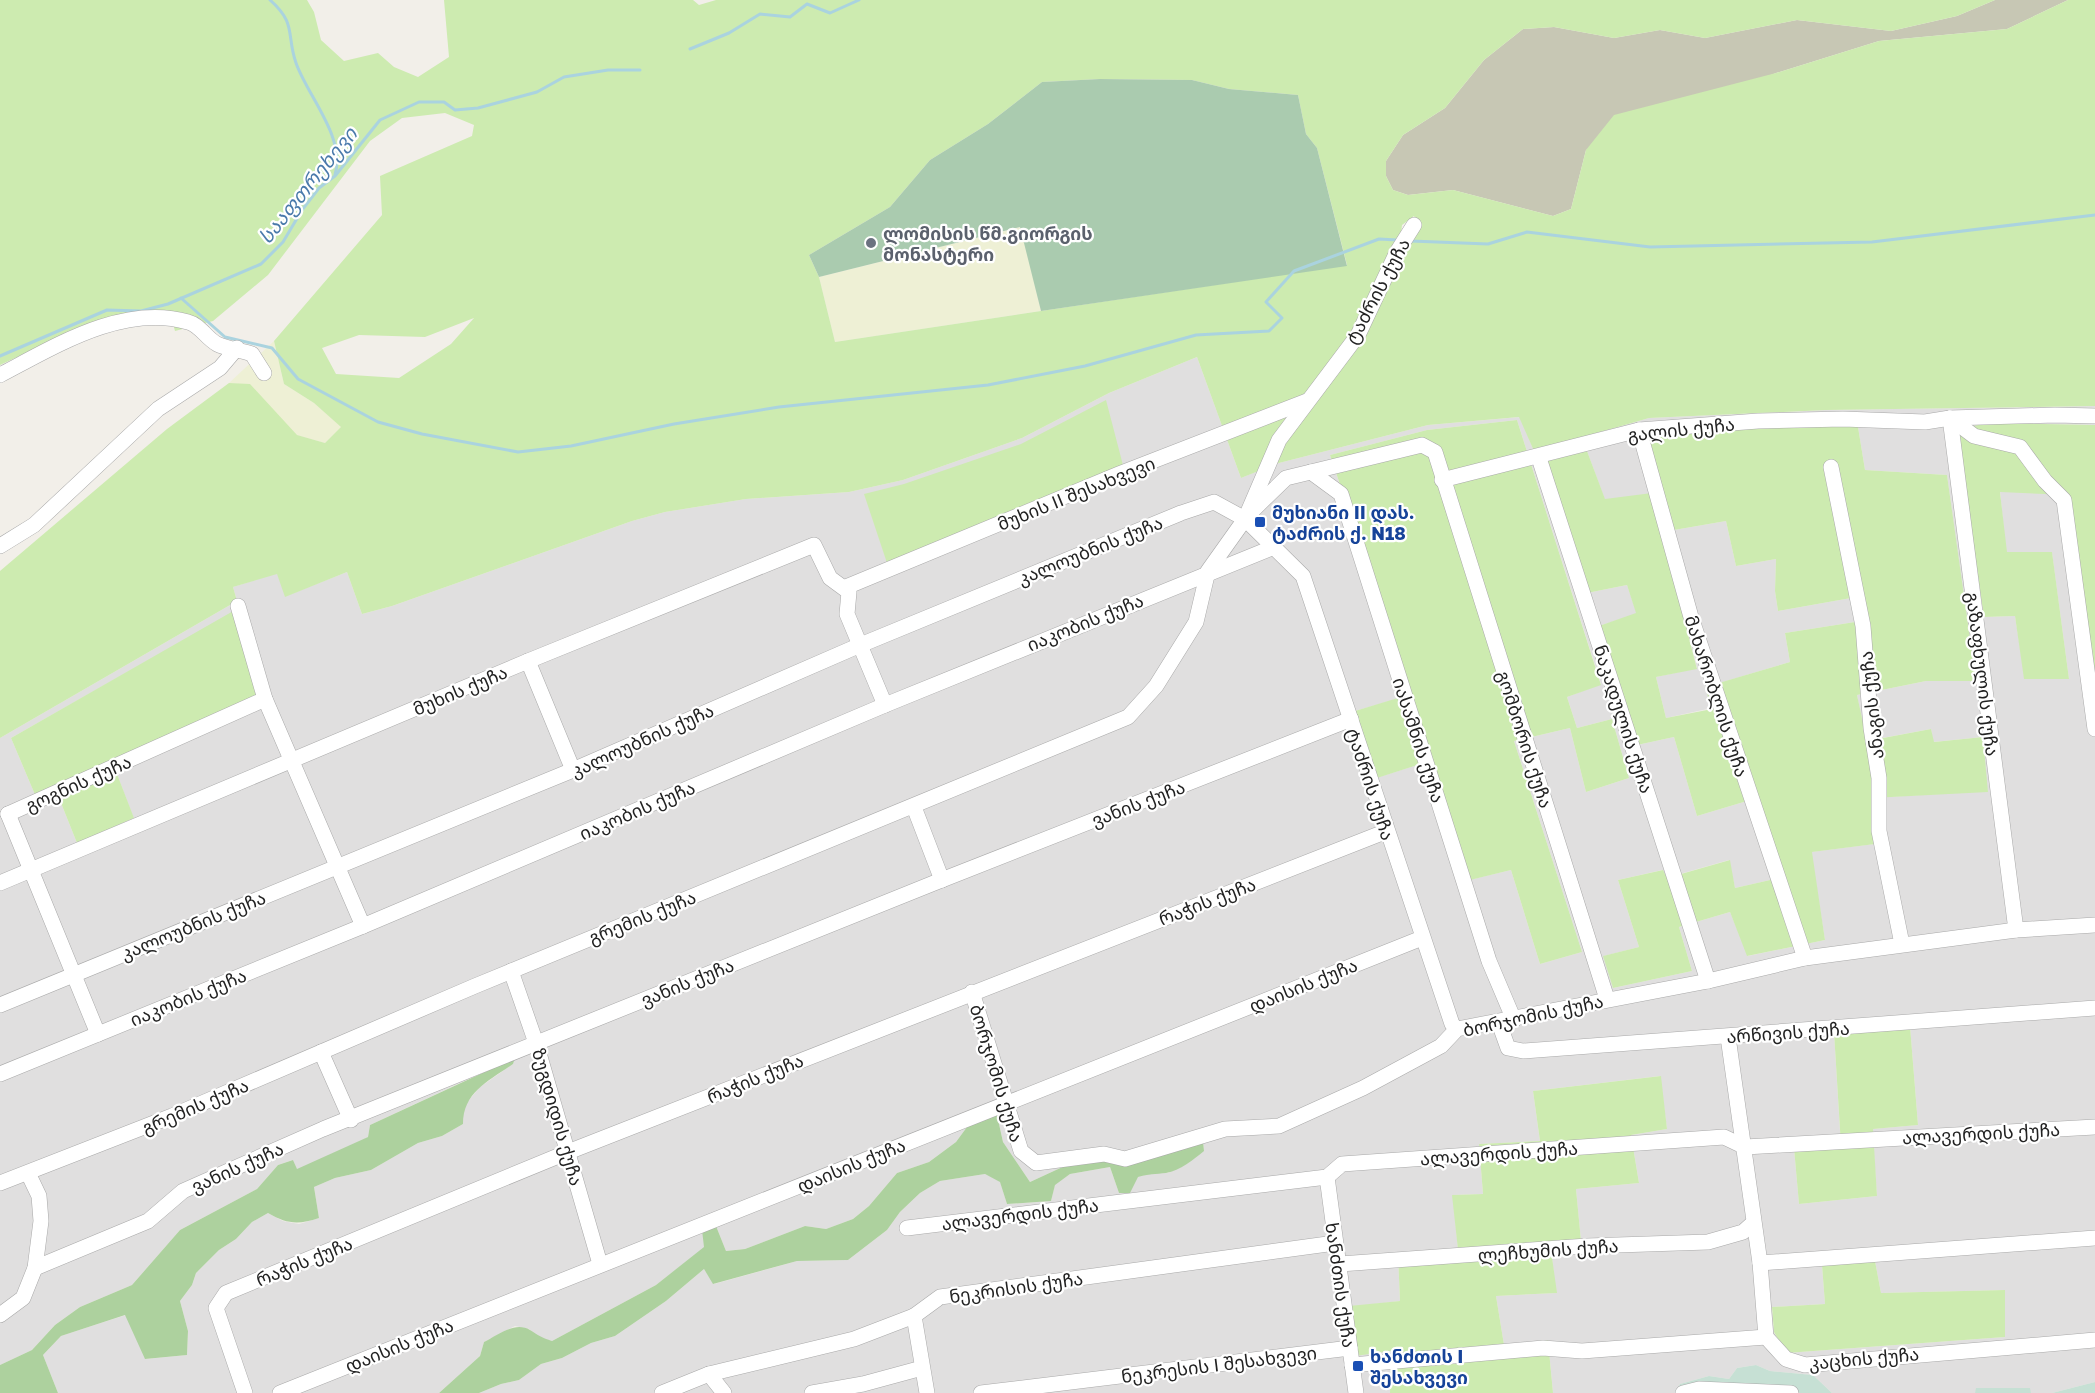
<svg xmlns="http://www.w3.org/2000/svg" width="2095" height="1393" font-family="'Golos Text','Noto Sans Georgian',sans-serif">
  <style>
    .residential { fill: #e0dfdf; fill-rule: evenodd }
    .construction { fill: #c7c7b4 }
    .farmland { fill: #eef0d5 }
    .grass { fill: #cdebb0; fill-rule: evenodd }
    .forest { fill: #add19e }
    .wetland { fill: #c6e0d4 }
    .cemetery { fill: #aacbaf }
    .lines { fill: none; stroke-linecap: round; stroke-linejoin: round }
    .stream { stroke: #aad3df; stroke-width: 3 }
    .minor-casing { stroke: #a9a9a9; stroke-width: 16 }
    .minor { stroke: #fff; stroke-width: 15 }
    .worship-dot { fill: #6b7280; stroke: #fff; stroke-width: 2 }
    .transit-dot { fill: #1a4fb4; stroke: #fff; stroke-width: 2 }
    .labels { text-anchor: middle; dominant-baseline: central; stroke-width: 4.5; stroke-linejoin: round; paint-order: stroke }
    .worship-label { font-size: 18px; font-weight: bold; fill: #5b616d; stroke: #fff; text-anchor: start }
    .street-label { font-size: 18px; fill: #222; stroke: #fff }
    .transit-label { font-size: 18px; font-weight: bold; fill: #164399; stroke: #fff; text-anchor: start }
    .water-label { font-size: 20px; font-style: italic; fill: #4a7aab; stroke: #fff }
  </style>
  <rect width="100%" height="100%" fill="#f2efe9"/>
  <!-- residential -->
  <path class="residential" d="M 1197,357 L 1241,478 L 1275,464 L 1428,425 L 1520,417 L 1534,451 L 1649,418 L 1826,410 L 2095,406 L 2095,425 L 1990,423 L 1956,430 L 1983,617 L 2015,616 L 2025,679 L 2069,679 L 2052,553 L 2006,552 L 2000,491 L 2069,495 L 2095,683 L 2095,1382 L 2052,1393 L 2031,1393 L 2029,1388 L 1977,1388 L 1975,1393 L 1832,1393 L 1813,1375 L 1770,1371 L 1756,1365 L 1737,1368 L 1729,1379 L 1709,1376 L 1680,1384 L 1675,1393 L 1553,1393 L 1548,1340 L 1504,1345 L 1496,1296 L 1556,1293 L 1550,1242 L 1581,1241 L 1576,1189 L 1639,1183 L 1631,1135 L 1667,1129 L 1660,1076 L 1533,1091 L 1540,1141 L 1479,1144 L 1483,1194 L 1453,1195 L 1458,1250 L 1398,1255 L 1400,1301 L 1349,1307 L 1355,1355 L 1391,1351 L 1390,1393 L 479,1393 L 501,1384 L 519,1380 L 541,1364 L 562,1358 L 591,1343 L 615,1336 L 666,1301 L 704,1269 L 714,1284 L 797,1261 L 848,1260 L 887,1230 L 900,1212 L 920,1193 L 940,1181 L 985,1174 L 1000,1181 L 1007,1204 L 1051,1201 L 1055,1184 L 1070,1174 L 1110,1167 L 1119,1193 L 1129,1193 L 1137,1177 L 1154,1172 L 1168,1173 L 1188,1163 L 1204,1150 L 1203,1141 L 1124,1165 L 1108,1160 L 1069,1164 L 1030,1182 L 1003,1142 L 997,1115 L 967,1127 L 956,1142 L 929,1162 L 897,1173 L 869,1206 L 853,1219 L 826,1229 L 805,1226 L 745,1249 L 726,1251 L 716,1226 L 703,1230 L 705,1247 L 656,1285 L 552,1341 L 539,1338 L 529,1329 L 515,1326 L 484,1342 L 480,1356 L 439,1393 L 58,1393 L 43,1355 L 61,1336 L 107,1321 L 126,1315 L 146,1359 L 187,1355 L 188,1331 L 180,1301 L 192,1285 L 196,1273 L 219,1250 L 236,1239 L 252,1222 L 268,1213 L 283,1221 L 299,1224 L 319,1218 L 314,1187 L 335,1178 L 371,1170 L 418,1143 L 442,1136 L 463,1124 L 463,1107 L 480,1087 L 513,1064 L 514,1058 L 370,1125 L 368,1137 L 355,1145 L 297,1170 L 293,1160 L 278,1165 L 257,1189 L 180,1230 L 132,1285 L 80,1307 L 55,1325 L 32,1350 L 0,1365 L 0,738 L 237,601 L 233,587 L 277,573 L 286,596 L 347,572 L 362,614 L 392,606 L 632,521 L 665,512 L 746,499 L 849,492 L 903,480 L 1022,438 L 1109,393 ZM 1517,420 L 1601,684 L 1567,697 L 1577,728 L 1612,719 L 1629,778 L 1586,792 L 1570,728 L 1514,741 L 1582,952 L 1540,964 L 1511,870 L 1469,880 L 1433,760 L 1376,778 L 1355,711 L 1411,695 L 1330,455 L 1427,430 ZM 1807,426 L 1858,427 L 1865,470 L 1947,475 L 1975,680 L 1926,681 L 1857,695 L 1866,741 L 1931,729 L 1933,742 L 1983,737 L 1987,791 L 1871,798 L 1874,844 L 1811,852 L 1825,940 L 1748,956 L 1730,912 L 1679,927 L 1692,971 L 1613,988 L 1604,956 L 1639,947 L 1618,880 L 1662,870 L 1666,878 L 1729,860 L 1735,888 L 1783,877 L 1757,798 L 1697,816 L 1674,737 L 1637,745 L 1599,626 L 1637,614 L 1627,585 L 1587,593 L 1546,461 L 1587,451 L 1605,500 L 1653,494 L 1697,668 L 1656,677 L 1666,718 L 1712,708 L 1706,687 L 1790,662 L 1785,633 L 1855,622 L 1851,598 L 1778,611 L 1775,591 L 1776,559 L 1736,566 L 1726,521 L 1674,530 L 1649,438 L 1750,428 ZM 235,611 L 258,696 L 112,761 L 134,819 L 77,843 L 55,788 L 36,797 L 11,738 ZM 1910,1026 L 1918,1125 L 1872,1129 L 1877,1196 L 1799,1204 L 1794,1148 L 1841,1147 L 1834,1032 ZM 1875,1261 L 1881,1293 L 2005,1290 L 2005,1337 L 1786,1353 L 1774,1332 L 1772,1307 L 1825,1304 L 1822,1265 Z"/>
  <!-- construction -->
  <polygon class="construction" points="1995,0 2068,0 2007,29 1879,41 1776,73 1586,150 1571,209 1553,216 1453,190 1408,195 1393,190 1386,176 1386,161 1403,135 1445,108 1484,60 1523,29 1554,27 1614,38 1660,30 1705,38 1797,20 1891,31 1957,16"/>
  <!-- farmland -->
  <g class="farmland">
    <polygon points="1021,227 1041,311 835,342 819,277"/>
    <polygon points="274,341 284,384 314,403 342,427 325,443 296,435 250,385 229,383"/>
  </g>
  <!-- grass -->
  <g class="grass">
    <path d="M 0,0 L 307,0 L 314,12 L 321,40 L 344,61 L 378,53 L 394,67 L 418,77 L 449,57 L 444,0 L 693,0 L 699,5 L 716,0 L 1995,0 L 1957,16 L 1891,31 L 1797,20 L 1705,38 L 1660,30 L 1614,38 L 1554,27 L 1523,29 L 1484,60 L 1445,108 L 1403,135 L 1386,161 L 1386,176 L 1393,190 L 1408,195 L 1453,190 L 1553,216 L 1571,209 L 1586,150 L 1614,115 L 1776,73 L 1879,41 L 2007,29 L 2068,0 L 2095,0 L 2095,406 L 1826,410 L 1649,418 L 1534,451 L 1519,417 L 1428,425 L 1275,464 L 1290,436 L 1368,330 L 1418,227 L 1414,216 L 1402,225 L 1401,234 L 1352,333 L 1261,470 L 1241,478 L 1197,357 L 1109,393 L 1022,438 L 903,480 L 849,492 L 746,499 L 665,512 L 632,521 L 392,606 L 362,614 L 347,572 L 285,597 L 277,574 L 233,587 L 237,601 L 0,738 L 0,571 L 167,429 L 229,383 L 250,384 L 297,435 L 325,443 L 341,427 L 314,403 L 284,384 L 274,341 L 382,215 L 380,176 L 472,136 L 474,125 L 445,113 L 402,118 L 370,141 L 268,275 L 213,321 L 175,331 L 170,313 L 58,338 L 0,365 ZM 1100,79 L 1192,80 L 1229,89 L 1298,95 L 1306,134 L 1317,148 L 1347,265 L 835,342 L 819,277 L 809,255 L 890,207 L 930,160 L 988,124 L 1042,82 ZM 474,318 L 451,344 L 399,378 L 336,374 L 322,348 L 359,335 L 425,337 Z"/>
    <polygon points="1106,400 1124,469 888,566 864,494 904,484 1021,444"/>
    <polygon points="1517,420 1601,685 1567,697 1577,728 1612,719 1629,778 1586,792 1570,728 1514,741 1582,952 1540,964 1511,870 1470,880 1433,760 1377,778 1355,711 1411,694 1330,455 1427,430"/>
    <polygon points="1990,423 2095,425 2095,683 2069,495 2000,492 2007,552 2052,552 2069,679 2024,679 2015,616 1984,617 1956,429"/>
    <polygon points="1807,426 1858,427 1865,470 1947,475 1976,681 1926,681 1857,695 1867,741 1931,729 1934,742 1983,737 1988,792 1872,798 1875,844 1812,852 1825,940 1747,956 1730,912 1679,927 1692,971 1613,988 1603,956 1639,947 1618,880 1663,870 1667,878 1730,860 1735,888 1783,877 1757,798 1697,816 1674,737 1637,745 1599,626 1636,613 1627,585 1587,593 1546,461 1587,451 1605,499 1652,493 1697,669 1656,677 1666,718 1712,709 1705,687 1790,662 1785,633 1855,622 1851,598 1778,611 1775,591 1776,559 1736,566 1726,521 1674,530 1648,438 1750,428"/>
    <polygon points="235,610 258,697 112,761 134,818 77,843 55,788 36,797 11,738"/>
    <polygon points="1910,1026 1918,1125 1873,1129 1877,1196 1799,1204 1794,1148 1841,1146 1834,1032"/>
    <polygon points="1661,1076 1667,1129 1631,1135 1639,1183 1576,1189 1581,1241 1550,1243 1557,1293 1496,1296 1504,1345 1548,1340 1553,1393 1390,1393 1391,1351 1355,1356 1349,1306 1400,1301 1398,1255 1458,1250 1452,1195 1483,1194 1479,1144 1540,1141 1533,1091"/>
    <polygon points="1875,1261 1881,1293 2005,1290 2005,1337 1786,1353 1774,1332 1772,1307 1825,1304 1822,1265"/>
  </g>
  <!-- forest -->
  <g class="forest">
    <path d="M 515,1058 L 513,1064 C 489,1081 463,1092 463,1124 L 442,1136 L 418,1143 L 371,1170 L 335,1178 L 314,1187 L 319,1218 C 298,1225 287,1224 268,1213 L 252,1222 L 236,1239 L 219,1250 L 196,1273 L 192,1285 L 180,1301 L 188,1331 L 187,1355 L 145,1359 L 125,1315 L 61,1336 L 43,1355 L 58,1393 L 0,1393 L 0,1365 L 32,1350 L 55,1325 L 80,1307 L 132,1285 L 180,1230 L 257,1189 L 278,1165 L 293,1160 L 297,1169 L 368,1137 L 370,1125 Z"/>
    <path d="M 997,1115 L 1003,1142 L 1030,1182 L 1069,1164 L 1203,1141 L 1204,1151 C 1194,1159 1180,1171 1166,1173 C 1156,1174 1148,1174 1138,1177 L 1130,1193 L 1119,1193 L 1110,1167 L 1070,1174 L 1055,1185 L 1051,1201 L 1007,1204 L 1000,1182 L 985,1174 L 940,1181 L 920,1193 L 900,1212 L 887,1230 L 848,1260 L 797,1261 L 713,1284 L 704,1269 L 666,1301 L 615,1336 L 591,1343 L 562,1358 L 541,1364 L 519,1380 L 501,1384 L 479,1393 L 439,1393 L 480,1356 L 484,1342 C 498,1335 515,1321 530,1330 C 538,1335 542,1338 552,1341 L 656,1285 L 704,1247 L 702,1230 L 716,1226 L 726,1251 L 745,1249 L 805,1226 L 826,1229 L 853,1219 L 869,1206 L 897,1173 L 929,1162 L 956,1142 L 967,1127 Z"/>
  </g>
  <!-- wetland -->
  <g class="wetland">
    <polygon points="1756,1365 1770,1371 1813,1375 1832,1393 1675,1393 1680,1384 1709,1376 1729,1379 1737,1368"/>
    <polygon points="2095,1382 2095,1393 2052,1393"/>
    <polygon points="1976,1388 2030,1388 2031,1393 1975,1393"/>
  </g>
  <!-- cemetery -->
  <polygon class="cemetery" points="1100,79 1192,80 1229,89 1298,95 1306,134 1317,148 1347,266 1041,311 1020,227 819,277 809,255 890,207 930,160 988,124 1042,82"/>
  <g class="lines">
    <!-- stream -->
    <g class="stream">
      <path d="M 270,0 C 297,24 286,34 296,63 C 308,97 346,137 335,175"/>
      <polyline points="690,49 729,33 760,14 790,17 807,4 830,13 859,0"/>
      <polyline points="1411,241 1488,244 1527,232 1650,247 1872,242 2095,215"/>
      <polyline points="181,298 225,337 272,348 298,379 378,422 422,434 518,452 571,446 674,424 779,407 988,385 1085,366 1196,335 1269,331 1282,318 1266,302 1294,271 1379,239 1397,240"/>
      <polyline points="0,356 107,310 141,311 168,304 261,264 283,242 302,210 319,188 335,176 380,120 419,102 444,102 455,110 478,108 537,92 564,77 608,70 640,70"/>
    </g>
    <defs>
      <g id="minor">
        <path d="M 0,375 C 54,347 123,303 188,322 C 200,325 206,338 217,344 C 227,349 241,350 252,354 L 264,373"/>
        <polyline points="1950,418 2016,930"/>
        <polyline points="1950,418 1974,436 2020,447 2045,481 2064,500 2095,729"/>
        <polyline points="1639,430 1691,617 1805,958"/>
        <polyline points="1539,458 1708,981"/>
        <polyline points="1831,467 1863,626 1871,728 1879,778 1879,831 1902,944"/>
        <polyline points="1311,472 1341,494 1489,961 1514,1020"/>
        <polyline points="1442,480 1639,430 1758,421 1843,419 1925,422 1950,418 2055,415 2095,416"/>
        <polyline points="1251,512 1286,478 1422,445 1435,452 1607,999"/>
        <polyline points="0,546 34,525 158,409 220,368 237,348"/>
        <polyline points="846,587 1119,474 1307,401"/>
        <polyline points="238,606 265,699 363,926"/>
        <polyline points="528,661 573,770"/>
        <polyline points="914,807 942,880"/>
        <polyline points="8,814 265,699"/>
        <polyline points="8,814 98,1034"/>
        <polyline points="0,883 528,661 814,545 830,578 849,592 847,614 885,705"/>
        <polyline points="511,971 536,1043 600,1264"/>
        <polyline points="972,992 1021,1151 1036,1163 1104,1154 1125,1159 1225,1129 1279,1126 1363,1088 1441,1046 1457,1029 1708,981 1805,958 2016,930 2095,925"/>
        <polyline points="0,1005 573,770 858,646 1181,513 1214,502 1245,519 1303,576 1452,1024 1457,1029"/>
        <polyline points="1499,1023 1508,1048 1523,1051 2095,1008"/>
        <polyline points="1728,1037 1760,1263 1766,1337 1786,1359 1805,1365 2095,1340"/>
        <polyline points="321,1052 351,1120"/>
        <polyline points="0,1074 363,926 885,705 1274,547"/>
        <polyline points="1327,1177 1356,1393"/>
        <polyline points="0,1183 172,1116 475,986 1128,717 1156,686 1196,622 1208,571 1245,519 1279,440 1358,335 1397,252 1414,225"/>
        <polyline points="907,1228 1327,1177 1342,1164 1724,1137 1745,1147 2095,1127"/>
        <polyline points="1760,1263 2095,1238"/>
        <polyline points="1340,1264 1587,1246 1708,1242 1743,1232 1753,1223"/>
        <polyline points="35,1268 148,1221 183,1191 323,1129 934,883 1351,719"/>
        <polyline points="0,1315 23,1298 35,1268 41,1221 39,1196 28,1173"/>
        <polyline points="914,1316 927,1393"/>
        <polyline points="1352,1365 1543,1348 1582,1351 1766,1337"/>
        <polyline points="709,1374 724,1393"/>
        <polyline points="245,1393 216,1308 226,1293 568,1152 1387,831"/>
        <polyline points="280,1393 1422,938"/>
        <polyline points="662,1393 709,1374 854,1339 914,1316 940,1297 1335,1243"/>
        <polyline points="812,1393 863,1384 922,1368"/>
        <polyline points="981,1393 1350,1348"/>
        <polyline points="1683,1393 1699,1389 1791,1393"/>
      </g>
    </defs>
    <!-- minor casing -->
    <use href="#minor" class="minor-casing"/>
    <!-- minor -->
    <use href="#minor" class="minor"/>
  </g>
  <!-- markers -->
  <circle class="worship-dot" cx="871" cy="243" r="6"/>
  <g class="transit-dot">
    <rect x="1254" y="516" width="12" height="12" rx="3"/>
    <rect x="1352" y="1360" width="12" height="12" rx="3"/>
  </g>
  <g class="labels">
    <!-- worship labels -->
    <g class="worship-label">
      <text x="883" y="233">ლომისის წმ.გიორგის<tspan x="883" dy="21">მონასტერი</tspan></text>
    </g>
    <!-- street labels -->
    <g class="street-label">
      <text transform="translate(1377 291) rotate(-62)">ტაძრის ქუჩა</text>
      <text transform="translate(1681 429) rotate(-6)">გალის ქუჩა</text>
      <text transform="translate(1076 493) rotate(-22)">მუხის II შესახვევი</text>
      <text transform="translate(1090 550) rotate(-22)">კალოუბნის ქუჩა</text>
      <text transform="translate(1085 622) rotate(-22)">იაკობის ქუჩა</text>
      <text transform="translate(1983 674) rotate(83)">გაზაფხულის ქუჩა</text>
      <text transform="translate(460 690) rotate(-23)">მუხის ქუჩა</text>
      <text transform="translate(1717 696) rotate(72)">მახარობლის ქუჩა</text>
      <text transform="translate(1871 705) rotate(-96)">ანაგის ქუჩა</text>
      <text transform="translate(1624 719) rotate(72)">ნაკადულის ქუჩა</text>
      <text transform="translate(1525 739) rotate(72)">გომბორის ქუჩა</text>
      <text transform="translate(642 740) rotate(-24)">კალოუბნის ქუჩა</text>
      <text transform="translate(1419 740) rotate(72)">იასამნის ქუჩა</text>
      <text transform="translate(78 783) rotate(-24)">გოგნის ქუჩა</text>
      <text transform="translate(1371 784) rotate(72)">ტაძრის ქუჩა</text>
      <text transform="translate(1138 803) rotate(-21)">ვანის ქუჩა</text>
      <text transform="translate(637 810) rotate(-23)">იაკობის ქუჩა</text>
      <text transform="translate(1207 901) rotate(-21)">რაჭის ქუჩა</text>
      <text transform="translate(642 917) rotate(-22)">გრემის ქუჩა</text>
      <text transform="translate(193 925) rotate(-22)">კალოუბნის ქუჩა</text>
      <text transform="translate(687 982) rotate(-22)">ვანის ქუჩა</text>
      <text transform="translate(1303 985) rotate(-22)">დაისის ქუჩა</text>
      <text transform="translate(188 997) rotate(-22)">იაკობის ქუჩა</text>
      <text transform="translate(1533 1015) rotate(-12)">ბორჯომის ქუჩა</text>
      <text transform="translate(1788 1032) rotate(-4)">არწივის ქუჩა</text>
      <text transform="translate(997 1073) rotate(73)">ბორჯომის ქუჩა</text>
      <text transform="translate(755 1078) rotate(-22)">რაჭის ქუჩა</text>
      <text transform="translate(195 1106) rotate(-23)">გრემის ქუჩა</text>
      <text transform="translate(558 1117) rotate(74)">ზუგდიდის ქუჩა</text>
      <text transform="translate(1981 1133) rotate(-3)">ალავერდის ქუჩა</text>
      <text transform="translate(1499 1153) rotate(-4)">ალავერდის ქუჩა</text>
      <text transform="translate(851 1165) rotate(-22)">დაისის ქუჩა</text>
      <text transform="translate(237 1167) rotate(-24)">ვანის ქუჩა</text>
      <text transform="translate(1020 1214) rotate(-7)">ალავერდის ქუჩა</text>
      <text transform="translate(1548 1250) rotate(-4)">ლეჩხუმის ქუჩა</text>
      <text transform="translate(304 1261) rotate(-22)">რაჭის ქუჩა</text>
      <text transform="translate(1341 1285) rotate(82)">ხანძთის ქუჩა</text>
      <text transform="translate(1016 1287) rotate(-8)">ნეკრისის ქუჩა</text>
      <text transform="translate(399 1345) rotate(-22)">დაისის ქუჩა</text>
      <text transform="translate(1864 1358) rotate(-5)">კაცხის ქუჩა</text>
      <text transform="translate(1219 1364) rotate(-7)">ნეკრესის I შესახვევი</text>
    </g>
    <!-- transit labels -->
    <g class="transit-label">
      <text x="1272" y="512">მუხიანი II დას.<tspan x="1272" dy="21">ტაძრის ქ. N18</tspan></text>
      <text x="1370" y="1356">ხანძთის I<tspan x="1370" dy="21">შესახვევი</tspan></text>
    </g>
    <!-- water labels -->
    <g class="water-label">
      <text transform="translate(307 185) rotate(-51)">სააფთრეხევი</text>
    </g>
  </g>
</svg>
